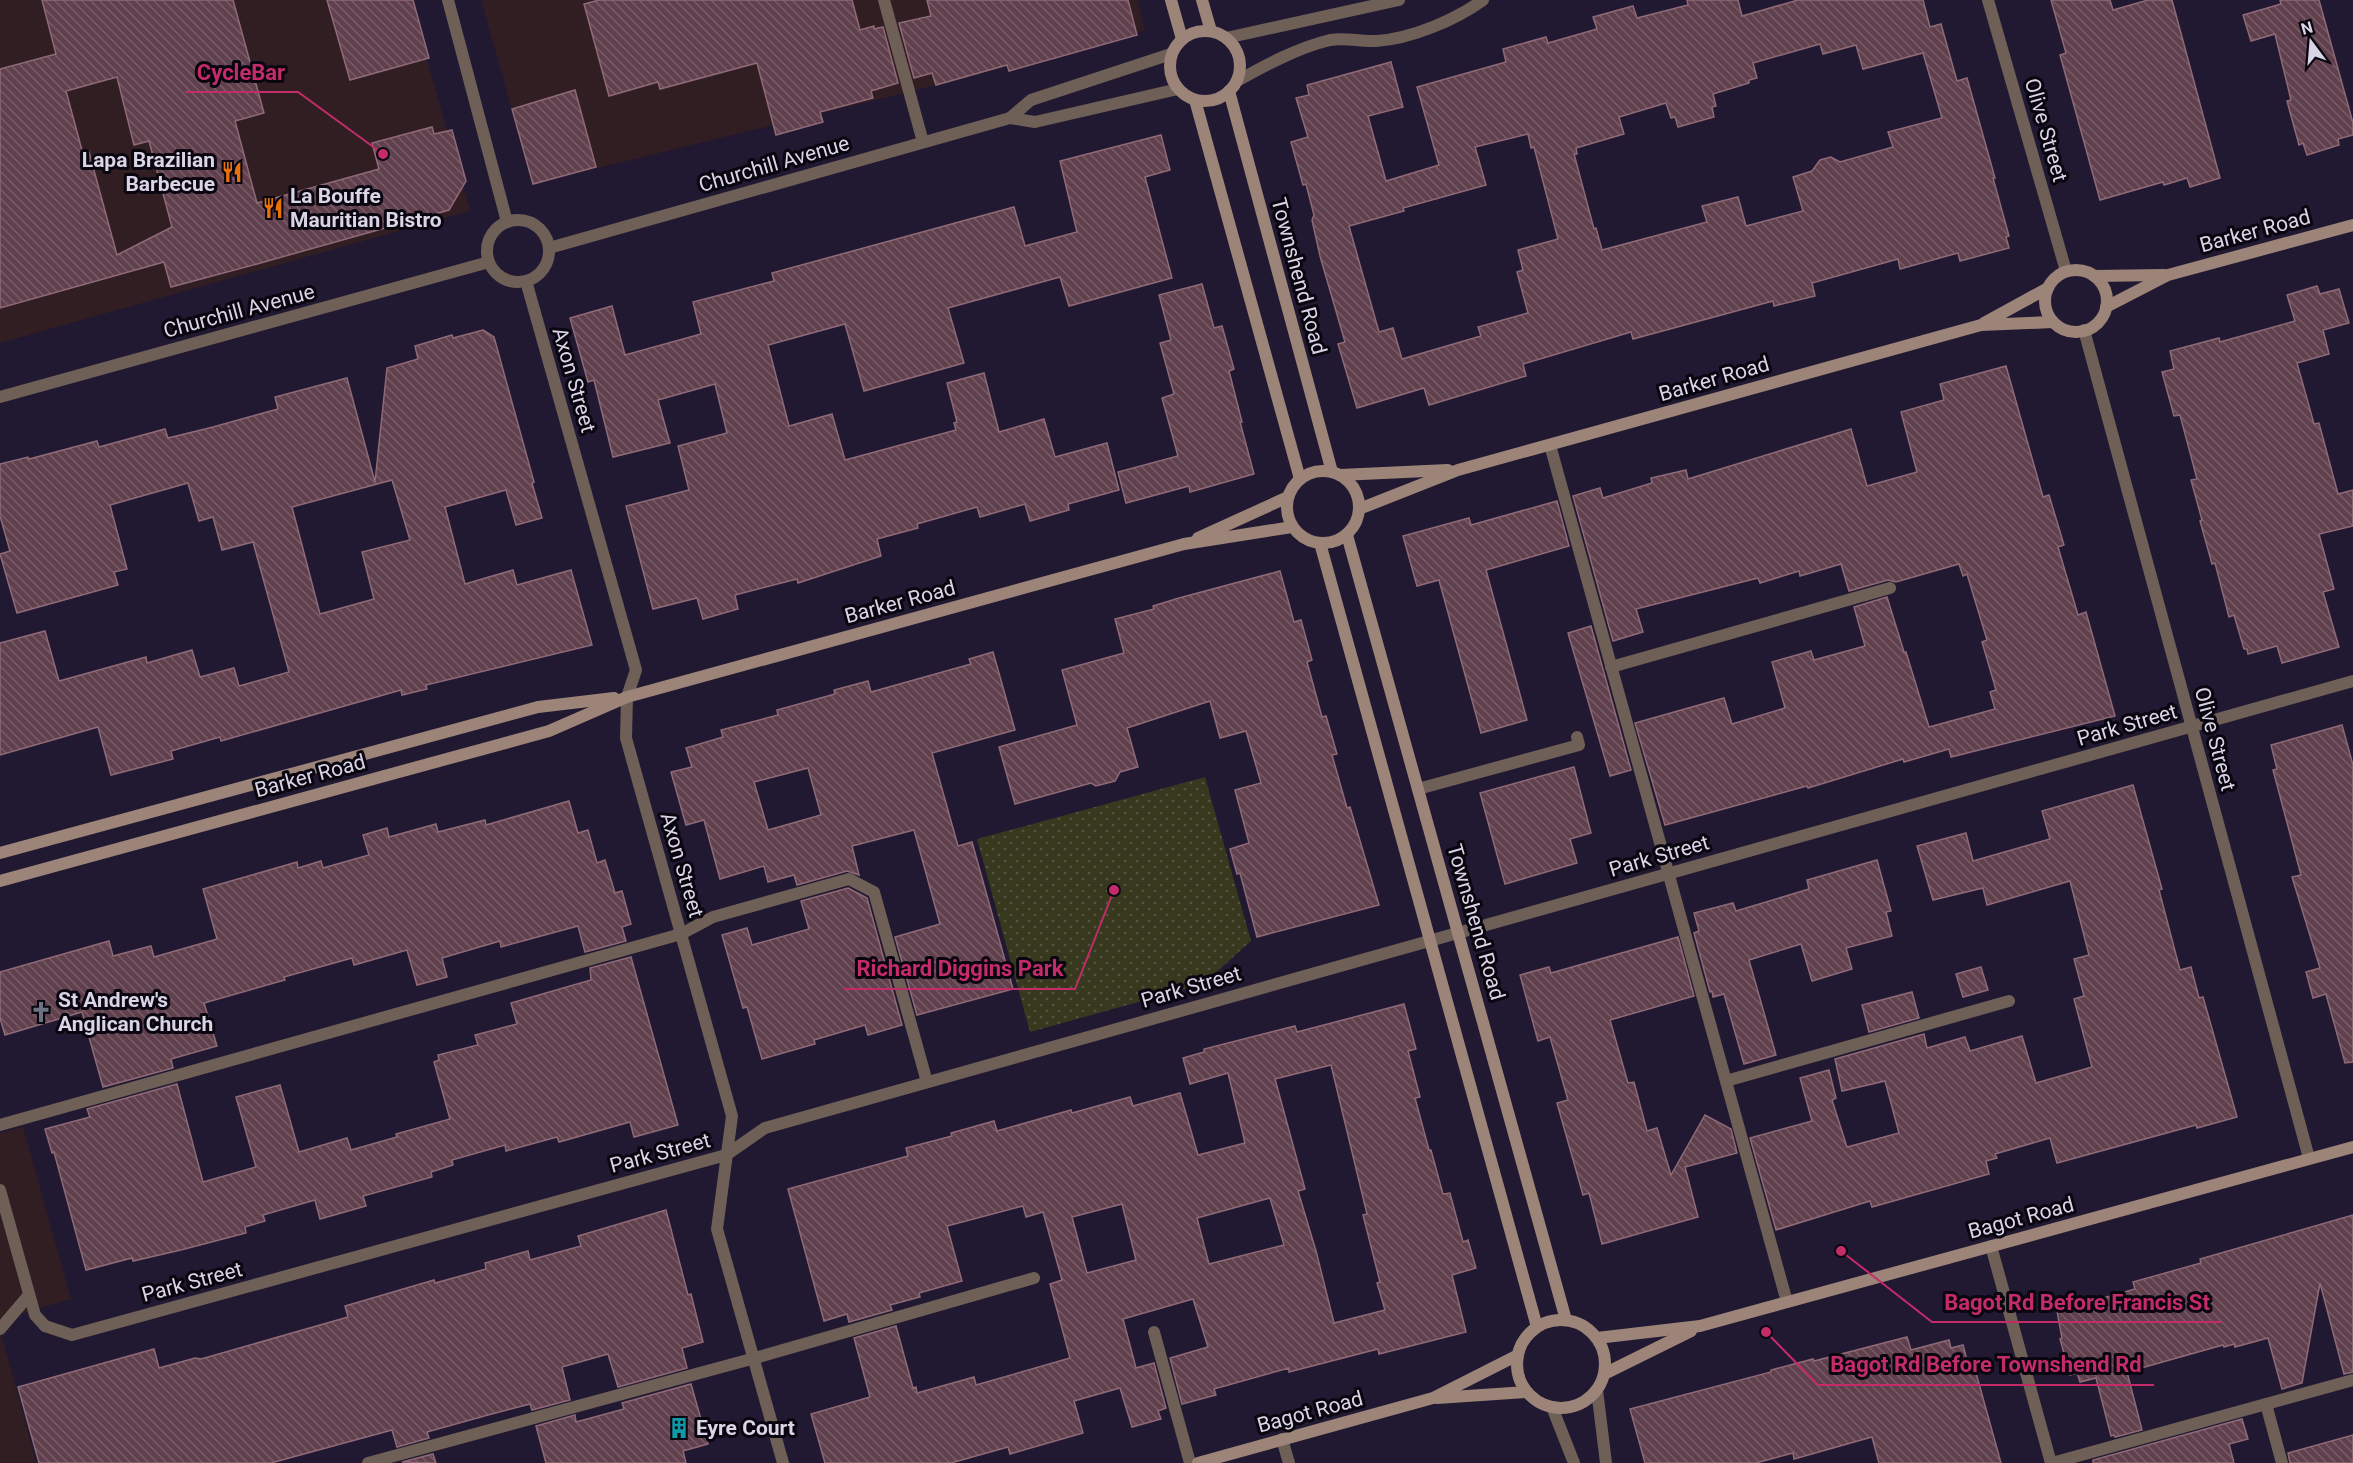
<svg xmlns="http://www.w3.org/2000/svg" width="2353" height="1463" font-family="Roboto,sans-serif">
  <style>
    .commercial { fill: #311e23 }
    .park { fill: url(#park-dots) }
    .building { fill: url(#building-back-hatch); stroke: #8f6a77; stroke-width: 1.5; fill-rule: evenodd }
    .lines { fill: none; stroke-linecap: round; stroke-linejoin: round }
    .lane { stroke: #6e5f57; stroke-width: 12 }
    .street { stroke: #6e5f57; stroke-width: 12 }
    .secondary { stroke: #9c8478; stroke-width: 12 }
    .labels { text-anchor: middle; dominant-baseline: central; stroke-width: 6; stroke-linejoin: round; paint-order: stroke }
    .street-label { font-size: 21px; fill: #dad5e6; stroke: #090610 }
    .poi-label { font-size: 21px; font-weight: bold; fill: #dad5e6; stroke: #090610; text-anchor: start }
    .leader { fill: none; stroke: #c42b69; stroke-width: 2 }
    .callout-dot { fill: #c42b69; stroke: #090610; stroke-width: 2 }
    .callout-label { font-size: 22px; text-anchor: middle; font-weight: bold; fill: #c42b69; stroke: #090610; stroke-width: 6; stroke-linejoin: round; paint-order: stroke }
  </style>
  <defs>
    <pattern id="park-dots" width="8" height="8" patternUnits="userSpaceOnUse" patternTransform="scale(1.5)"><rect width="8" height="8" fill="#37381e"/><path d="M2 2h.1M6 6h.1" fill="none" stroke="#53543f" stroke-width="1.8" stroke-linecap="round"/></pattern>
    <pattern id="building-back-hatch" width="6" height="6" patternUnits="userSpaceOnUse" patternTransform="scale(1.5)"><rect width="6" height="6" fill="#61404d"/><path d="M-1 5l2 2M0 0l6 6M5-1l2 2" fill="none" stroke="#775b67"/></pattern>
  </defs>
  <rect width="100%" height="100%" fill="#211831"/>
  <!-- commercial -->
  <g class="commercial">
    <polygon points="0,0 410,0 470,211 0,343"/>
    <polygon points="481,0 1137,0 1145,30 936,85 533,184"/>
    <polygon points="23,1127 71,1299 0,1320 0,1133"/>
    <polygon points="0,1331 13,1377 36,1463 0,1463"/>
  </g>
  <!-- park -->
  <polygon class="park" points="1205,777 1251,941 1203,984 1030,1032 977,839"/>
  <!-- building -->
  <g class="building">
    <path d="M 42,0 L 233,0 L 264,113 L 235,121 L 257,203 L 379,169 L 372,143 L 432,127 L 434,134 L 452,130 L 466,181 L 449,210 L 257,264 L 171,287 L 164,262 L 0,308 L 0,69 L 56,54 ZM 117,77 L 134,145 L 149,141 L 172,227 L 117,255 L 89,152 L 83,154 L 66,91 Z"/>
    <polygon points="327,0 413,0 429,58 350,80"/>
    <polygon points="599,0 852,0 860,30 874,26 874,29 883,27 898,83 871,91 873,98 820,112 823,122 776,135 757,63 660,89 658,82 609,96 584,4"/>
    <polygon points="927,0 1128,0 1137,35 1009,71 1007,65 936,85 932,73 914,78 899,23 931,16"/>
    <path d="M 1687,0 L 1738,0 L 1742,16 L 1798,0 L 1923,0 L 1930,27 L 1941,24 L 1957,81 L 1967,78 L 1995,178 L 1993,178 L 2009,236 L 2006,237 L 2009,248 L 1960,261 L 1958,253 L 1900,269 L 1898,259 L 1812,283 L 1815,296 L 1774,306 L 1773,301 L 1633,339 L 1631,332 L 1523,364 L 1526,376 L 1429,405 L 1424,388 L 1357,408 L 1338,344 L 1345,342 L 1320,256 L 1312,220 L 1314,215 L 1306,184 L 1303,185 L 1291,142 L 1308,137 L 1296,98 L 1309,95 L 1307,85 L 1391,62 L 1403,107 L 1368,116 L 1386,181 L 1439,165 L 1417,87 L 1506,62 L 1503,49 L 1546,37 L 1548,43 L 1597,29 L 1593,17 L 1633,6 L 1637,18 L 1688,5 ZM 1820,44 L 1823,54 L 1856,45 L 1863,69 L 1923,53 L 1942,118 L 1888,132 L 1893,147 L 1840,162 L 1831,157 L 1820,160 L 1812,171 L 1793,177 L 1803,211 L 1746,226 L 1738,197 L 1702,206 L 1707,222 L 1602,250 L 1596,228 L 1594,229 L 1574,154 L 1577,154 L 1576,148 L 1624,134 L 1619,117 L 1666,103 L 1671,118 L 1675,117 L 1678,127 L 1714,117 L 1712,107 L 1716,106 L 1713,94 L 1749,83 L 1749,80 L 1757,78 L 1753,63 ZM 1528,134 L 1531,148 L 1534,147 L 1558,239 L 1518,250 L 1523,270 L 1517,272 L 1528,313 L 1478,327 L 1481,336 L 1402,359 L 1393,328 L 1379,332 L 1349,226 L 1404,211 L 1403,208 L 1486,185 L 1475,147 Z"/>
    <polygon points="2051,0 2110,0 2113,10 2148,0 2172,0 2220,178 2190,187 2187,178 2164,185 2163,182 2100,200 2060,55 2066,53"/>
    <polygon points="2280,0 2319,0 2353,123 2353,135 2338,139 2339,145 2307,155 2303,143 2299,145 2287,101 2291,100 2275,34 2251,41 2243,15 2281,4"/>
    <polygon points="575,90 596,167 533,184 512,109"/>
    <polygon points="1161,135 1170,170 1145,177 1172,278 1069,306 1060,277 948,308 964,363 864,391 845,324 768,345 789,426 832,414 845,460 956,430 954,423 957,422 947,383 984,373 999,432 1044,419 1055,457 1107,443 1119,490 1068,504 1069,510 1030,521 1025,504 980,517 977,507 917,524 918,528 877,539 881,556 798,583 797,579 735,595 738,609 703,619 697,598 653,609 626,506 689,490 678,446 727,433 715,384 658,400 670,443 613,457 594,380 588,382 570,318 612,306 625,355 701,334 693,302 774,281 772,273 1014,207 1025,246 1077,232 1060,161"/>
    <polygon points="1202,284 1214,328 1222,326 1234,369 1229,371 1242,422 1240,422 1254,474 1190,492 1189,486 1126,503 1118,472 1178,456 1162,398 1174,394 1160,343 1171,340 1159,295"/>
    <polygon points="2317,286 2320,294 2339,289 2349,323 2323,330 2329,354 2297,363 2314,424 2319,423 2338,494 2353,490 2353,526 2319,534 2334,589 2323,592 2339,647 2282,663 2277,646 2248,654 2247,649 2244,649 2234,615 2229,617 2215,563 2212,564 2200,521 2202,520 2191,480 2197,479 2180,415 2174,416 2162,372 2174,369 2170,351 2219,338 2220,342 2295,321 2287,295"/>
    <path d="M 483,330 L 494,337 L 534,482 L 532,483 L 542,518 L 516,525 L 506,490 L 445,507 L 465,584 L 513,570 L 517,585 L 571,570 L 592,645 L 426,685 L 427,689 L 402,695 L 401,690 L 221,741 L 220,737 L 171,751 L 173,759 L 111,775 L 98,727 L 0,755 L 0,643 L 45,631 L 59,681 L 146,657 L 147,663 L 192,650 L 200,677 L 234,668 L 239,686 L 289,672 L 253,542 L 222,550 L 213,517 L 199,521 L 188,483 L 110,505 L 127,569 L 114,572 L 118,585 L 17,613 L 0,554 L 10,551 L 0,516 L 0,464 L 28,457 L 29,459 L 97,441 L 99,447 L 165,429 L 168,438 L 213,427 L 278,409 L 275,397 L 347,378 L 375,482 L 387,368 L 418,359 L 415,346 L 452,335 L 453,338 ZM 392,480 L 410,540 L 362,552 L 374,599 L 320,614 L 292,507 Z"/>
    <polygon points="2006,366 2043,497 2049,495 2064,545 2058,547 2078,615 2086,612 2115,716 1951,757 1949,749 1904,762 1903,759 1808,788 1807,786 1665,825 1635,723 1724,698 1732,724 1785,708 1772,662 1811,651 1814,660 1865,646 1854,607 1887,597 1904,652 1906,652 1929,727 1995,709 1990,692 1996,690 1982,642 1987,640 1967,574 1963,576 1959,564 1896,582 1888,580 1849,591 1841,564 1800,576 1799,571 1760,583 1758,578 1636,609 1643,632 1613,641 1573,496 1600,488 1603,498 1652,483 1651,478 1686,470 1688,479 1851,429 1867,486 1917,472 1901,412 1944,400 1940,384"/>
    <polygon points="1557,501 1569,546 1486,570 1527,720 1481,733 1439,580 1417,586 1403,536 1469,518 1471,525"/>
    <polygon points="1280,571 1294,622 1301,620 1312,660 1307,662 1322,717 1326,716 1337,754 1332,755 1347,808 1350,807 1379,905 1257,937 1240,873 1237,874 1230,849 1249,843 1235,790 1261,783 1246,731 1220,738 1210,701 1127,728 1138,767 1120,772 1115,781 1096,786 1091,783 1015,804 999,747 1077,725 1062,670 1124,653 1115,619 1154,609 1153,606 1179,598"/>
    <polygon points="1591,626 1631,770 1610,776 1568,633"/>
    <path d="M 993,652 L 1015,730 L 932,753 L 958,846 L 972,842 L 1013,989 L 917,1015 L 895,937 L 940,924 L 914,830 L 852,846 L 859,875 L 847,871 L 797,885 L 794,875 L 768,882 L 764,866 L 720,879 L 704,820 L 686,825 L 671,772 L 692,767 L 686,748 L 723,737 L 721,730 L 778,715 L 777,710 L 835,694 L 834,690 L 868,681 L 871,692 L 971,664 L 969,659 ZM 808,768 L 821,815 L 768,830 L 754,782 Z"/>
    <polygon points="2342,725 2353,765 2353,1062 2345,1063 2326,994 2313,998 2306,972 2320,968 2292,877 2301,875 2273,770 2277,769 2271,745"/>
    <polygon points="1574,767 1591,833 1570,839 1577,863 1505,884 1480,793"/>
    <polygon points="2133,785 2162,889 2159,890 2180,970 2191,967 2199,998 2203,997 2237,1117 2197,1128 2196,1125 2057,1163 2050,1138 1995,1154 1997,1158 1986,1161 1989,1174 1872,1207 1870,1201 1776,1230 1750,1138 1812,1121 1800,1078 1829,1070 1836,1098 1832,1100 1847,1147 1899,1133 1885,1081 1842,1091 1835,1059 1924,1034 1927,1048 1965,1037 1970,1051 2022,1036 2036,1083 2092,1067 2074,999 2084,996 2074,959 2089,955 2070,881 1987,905 1983,888 1933,900 1917,846 1966,833 1973,861 2050,839 2042,811"/>
    <polygon points="569,801 578,833 588,830 597,863 605,860 615,893 622,891 631,924 622,927 626,941 585,952 578,926 501,947 500,941 442,958 447,977 417,985 407,950 354,965 352,958 284,977 285,980 204,1003 217,1046 171,1059 173,1068 103,1087 82,1012 5,1035 0,1018 0,972 109,941 113,956 151,946 154,957 217,939 203,889 297,862 298,868 321,861 323,868 369,855 363,835 387,828 389,837 436,824 438,832 485,820 486,825"/>
    <polygon points="1877,860 1891,911 1886,912 1892,936 1846,948 1852,969 1812,981 1801,944 1749,960 1776,1055 1744,1064 1724,994 1713,997 1712,991 1710,992 1694,933 1699,931 1694,913 1733,903 1736,911 1809,889 1807,880"/>
    <polygon points="848,888 867,898 902,1025 868,1035 865,1025 814,1040 815,1044 762,1059 747,1007 743,1008 722,935 747,928 752,945 809,929 801,901"/>
    <polygon points="1678,937 1694,996 1610,1020 1628,1083 1634,1082 1647,1131 1657,1128 1671,1175 1705,1115 1731,1129 1737,1153 1685,1167 1698,1217 1602,1244 1589,1193 1583,1195 1557,1103 1568,1100 1550,1037 1538,1041 1520,975 1549,967 1551,973"/>
    <polygon points="631,957 678,1125 634,1137 630,1122 559,1142 557,1137 506,1151 505,1145 452,1160 453,1165 431,1172 432,1177 363,1196 366,1206 320,1219 315,1200 263,1215 265,1221 245,1227 246,1233 181,1250 133,1261 132,1258 86,1270 54,1152 52,1153 45,1129 90,1117 87,1109 177,1084 203,1182 256,1167 236,1097 280,1085 299,1152 347,1138 351,1150 397,1137 396,1134 450,1119 434,1062 439,1060 438,1055 478,1045 475,1035 517,1024 511,1003 591,980 590,968"/>
    <polygon points="1981,967 1988,990 1963,997 1956,974"/>
    <polygon points="1912,992 1919,1018 1869,1032 1862,1005"/>
    <path d="M 1404,1004 L 1416,1049 L 1408,1051 L 1420,1097 L 1415,1098 L 1429,1150 L 1431,1150 L 1443,1194 L 1450,1193 L 1463,1242 L 1468,1240 L 1476,1268 L 1452,1275 L 1466,1332 L 1379,1354 L 1378,1349 L 1289,1372 L 1289,1368 L 1214,1389 L 1216,1395 L 1182,1404 L 1170,1358 L 1208,1347 L 1193,1299 L 1123,1319 L 1136,1368 L 1154,1363 L 1166,1408 L 1158,1411 L 1161,1419 L 1132,1427 L 1120,1388 L 1074,1401 L 1083,1433 L 1010,1454 L 1008,1447 L 951,1463 L 825,1463 L 811,1414 L 870,1397 L 854,1338 L 896,1326 L 913,1388 L 916,1387 L 917,1393 L 974,1377 L 976,1385 L 1070,1358 L 1050,1284 L 1062,1280 L 1043,1212 L 1026,1217 L 1023,1206 L 947,1226 L 962,1281 L 919,1293 L 920,1297 L 890,1305 L 892,1310 L 849,1322 L 847,1314 L 824,1321 L 788,1189 L 908,1156 L 906,1148 L 952,1136 L 951,1133 L 994,1121 L 997,1131 L 1071,1110 L 1072,1113 L 1130,1097 L 1133,1106 L 1180,1093 L 1198,1155 L 1245,1143 L 1228,1073 L 1190,1084 L 1183,1058 L 1204,1052 L 1204,1049 L 1295,1026 L 1297,1032 ZM 1331,1065 L 1367,1214 L 1363,1215 L 1380,1282 L 1377,1283 L 1385,1310 L 1334,1323 L 1316,1251 L 1298,1191 L 1305,1189 L 1275,1079 ZM 1270,1198 L 1284,1245 L 1209,1264 L 1197,1218 ZM 1122,1204 L 1136,1260 L 1087,1273 L 1072,1217 Z"/>
    <polygon points="666,1210 688,1295 691,1294 703,1342 682,1348 687,1368 618,1387 608,1354 562,1367 570,1400 532,1410 530,1404 488,1415 427,1432 429,1438 397,1447 392,1430 271,1463 39,1463 18,1387 154,1349 159,1368 195,1358 201,1359 348,1317 345,1306 434,1280 435,1283 486,1269 485,1263 528,1251 530,1260 581,1246 578,1236"/>
    <polygon points="2353,1215 2353,1372 2344,1374 2320,1283 2302,1383 2282,1389 2268,1338 2235,1347 2234,1344 2224,1347 2223,1345 2127,1372 2142,1430 2115,1437 2114,1435 2111,1436 2096,1378 2080,1382 2077,1373 2070,1375 2060,1339 2062,1338 2057,1311 2135,1289 2133,1282 2201,1263 2200,1259"/>
    <polygon points="1907,1337 1911,1350 1949,1340 1951,1348 1963,1345 1968,1364 1973,1362 2001,1463 1879,1463 1872,1437 1794,1459 1793,1453 1756,1463 1645,1463 1630,1409 1771,1372 1771,1370 1813,1359 1814,1361"/>
    <polygon points="691,1384 708,1444 683,1451 686,1463 546,1463 536,1426 575,1415 576,1422 624,1409 622,1403"/>
    <polygon points="2242,1419 2248,1439 2229,1444 2234,1463 2093,1463 2093,1460"/>
    <polygon points="2353,1435 2353,1463 2290,1463 2288,1453"/>
    <polygon points="433,1454 436,1463 402,1462"/>
  </g>
  <g class="lines">
    <!-- lane -->
    <g class="lane">
      <polyline points="884,0 923,142"/>
      <polyline points="1550,445 1787,1302"/>
      <polyline points="1611,667 1890,588"/>
      <polyline points="1418,789 1579,745 1577,737"/>
      <polyline points="1726,1081 2009,1001"/>
      <polyline points="0,1125 681,934 713,917 849,879 874,892 927,1082"/>
      <polyline points="0,1190 35,1315 45,1326"/>
      <polyline points="0,1329 29,1295"/>
      <polyline points="1154,1332 1190,1463"/>
      <polyline points="2266,1404 2282,1463"/>
      <polyline points="368,1463 755,1358 1034,1278"/>
      <polyline points="2052,1463 2353,1380"/>
    </g>
    <!-- street -->
    <g class="street">
      <polyline points="448,0 507,222"/>
      <polyline points="1988,0 2066,271"/>
      <polyline points="1226,38 1399,0"/>
      <path d="M 1237,81 C 1266,65 1297,48 1330,40 C 1346,37 1360,42 1376,41 C 1411,39 1455,20 1483,0"/>
      <polyline points="1010,118 1031,100 1171,54"/>
      <circle cx="518" cy="251" r="31"/>
      <polyline points="549,248 1010,118 1035,122 1178,89"/>
      <polyline points="526,281 636,670 627,697 626,738 732,1116 717,1229 783,1463"/>
      <polyline points="2084,330 2309,1158"/>
      <polyline points="0,397 489,262"/>
      <polyline points="1991,1246 2051,1463"/>
      <polyline points="45,1326 72,1335 726,1155 765,1128 2353,681"/>
      <polyline points="1597,1390 1606,1463"/>
      <polyline points="1552,1407 1574,1463"/>
      <polyline points="1282,1439 1289,1463"/>
    </g>
    <!-- secondary -->
    <g class="secondary">
      <polyline points="1171,0 1182,39"/>
      <polyline points="1202,0 1211,31"/>
      <circle cx="1205" cy="66" r="35"/>
      <polyline points="1229,91 1332,472"/>
      <polyline points="1195,100 1300,479"/>
      <circle cx="2076" cy="301" r="31"/>
      <polyline points="2094,276 2164,275"/>
      <polyline points="2106,307 2168,275 2353,225"/>
      <polyline points="1984,323 2048,288"/>
      <circle cx="1323" cy="507" r="36"/>
      <polyline points="1340,475 1448,470"/>
      <polyline points="1359,509 1458,470 1981,325 2053,322"/>
      <polyline points="1347,535 1566,1320"/>
      <polyline points="1198,538 1288,497"/>
      <polyline points="1320,543 1537,1327"/>
      <polyline points="0,853 538,707 614,698"/>
      <polyline points="0,881 549,731 627,697 1184,544 1292,527"/>
      <circle cx="1561" cy="1364" r="44"/>
      <polyline points="1597,1338 1700,1326 2353,1147"/>
      <polyline points="1604,1374 1691,1331"/>
      <polyline points="1437,1398 1527,1392"/>
      <polyline points="1198,1463 1433,1398 1518,1355"/>
    </g>
  </g>
  <!-- icons -->
  <defs>
    <symbol id="restaurant-bare" viewBox="-9 -9 18 18"><path d="M-5-6h1v4h1v-4h1v4h1v-4h1v5L-1.5 .5V6h-2V.5L-5-1ZM5-6V6H3V1.5H1.5Q1.5-4 5-6Z" fill="#e8710a" stroke="#090610" stroke-width="2.5" paint-order="stroke"/></symbol>
    <symbol id="church-bare" viewBox="-9 -9 18 18"><path d="M-1.2-6h2.4v3.5h3.3v2.4h-3.3V6h-2.4V-.1h-3.3v-2.4h3.3Z" fill="#6b7280" stroke="#090610" stroke-width="2.5" paint-order="stroke"/></symbol>
    <symbol id="building-bare" viewBox="-9 -9 18 18"><path d="M-4-6H4V6H1V3H-1V6H-4ZM-2.5-4.3h1.7v1.8h-1.7ZM.8-4.3h1.7v1.8H.8ZM-2.5-1h1.7V.8h-1.7ZM.8-1h1.7V.8H.8Z" fill="#0f9aa8" stroke="#090610" stroke-width="2.5" paint-order="stroke"/></symbol>
  </defs>
  <g fill-rule="evenodd">
    <use href="#restaurant-bare" x="217" y="157" width="30" height="30"/>
    <use href="#restaurant-bare" x="258" y="193" width="30" height="30"/>
    <use href="#church-bare" x="26" y="997" width="30" height="30"/>
    <use href="#building-bare" x="664" y="1413" width="30" height="30"/>
  </g>
  <g class="labels">
    <!-- street labels -->
    <g class="street-label">
      <text transform="translate(2046 130) rotate(74)">Olive Street</text>
      <text transform="translate(774 164) rotate(-16)">Churchill Avenue</text>
      <text transform="translate(2255 231) rotate(-15)">Barker Road</text>
      <text transform="translate(1299 276) rotate(75)">Townshend Road</text>
      <text transform="translate(239 311) rotate(-15)">Churchill Avenue</text>
      <text transform="translate(1714 379) rotate(-16)">Barker Road</text>
      <text transform="translate(574 380) rotate(74)">Axon Street</text>
      <text transform="translate(900 602) rotate(-15)">Barker Road</text>
      <text transform="translate(2127 725) rotate(-16)">Park Street</text>
      <text transform="translate(2215 739) rotate(75)">Olive Street</text>
      <text transform="translate(310 776) rotate(-15)">Barker Road</text>
      <text transform="translate(1659 856) rotate(-16)">Park Street</text>
      <text transform="translate(682 865) rotate(74)">Axon Street</text>
      <text transform="translate(1476 922) rotate(74)">Townshend Road</text>
      <text transform="translate(1191 987) rotate(-16)">Park Street</text>
      <text transform="translate(660 1153) rotate(-15)">Park Street</text>
      <text transform="translate(2021 1218) rotate(-15)">Bagot Road</text>
      <text transform="translate(192 1282) rotate(-15)">Park Street</text>
      <text transform="translate(1310 1412) rotate(-15)">Bagot Road</text>
    </g>
    <!-- poi labels -->
    <g class="poi-label">
      <text x="215" y="160" text-anchor="end">Lapa Brazilian<tspan x="215" dy="24">Barbecue</tspan></text>
      <text x="290" y="196">La Bouffe<tspan x="290" dy="24">Mauritian Bistro</tspan></text>
      <text x="58" y="1000">St Andrew's<tspan x="58" dy="24">Anglican Church</tspan></text>
      <text x="696" y="1428">Eyre Court</text>
    </g>
  </g>
  <!-- callouts -->
  <path class="leader" d="M383 154L298 92H185M1114 890L1075 989H844M1841 1251L1932 1322H2222M1766 1332L1818 1385H2154"/>
  <g class="callout-dot">
    <circle cx="383" cy="154" r="6"/>
    <circle cx="1114" cy="890" r="6"/>
    <circle cx="1841" cy="1251" r="6"/>
    <circle cx="1766" cy="1332" r="6"/>
  </g>
  <g class="callout-label">
    <text x="241" y="80">CycleBar</text>
    <text x="960" y="976">Richard Diggins Park</text>
    <text x="2077" y="1310">Bagot Rd Before Francis St</text>
    <text x="1986" y="1372">Bagot Rd Before Townshend Rd</text>
  </g>
  <!-- north arrow -->
  <g transform="translate(2311 42) rotate(344)" stroke="#090610" stroke-width="4.5" paint-order="stroke">
  <path d="M0-4.5L10 22L0 15L-10 22Z" fill="#dad5e6"/>
  <text y="-9" font-size="16" font-weight="bold" text-anchor="middle" fill="#dad5e6">N</text>
  </g>
</svg>
